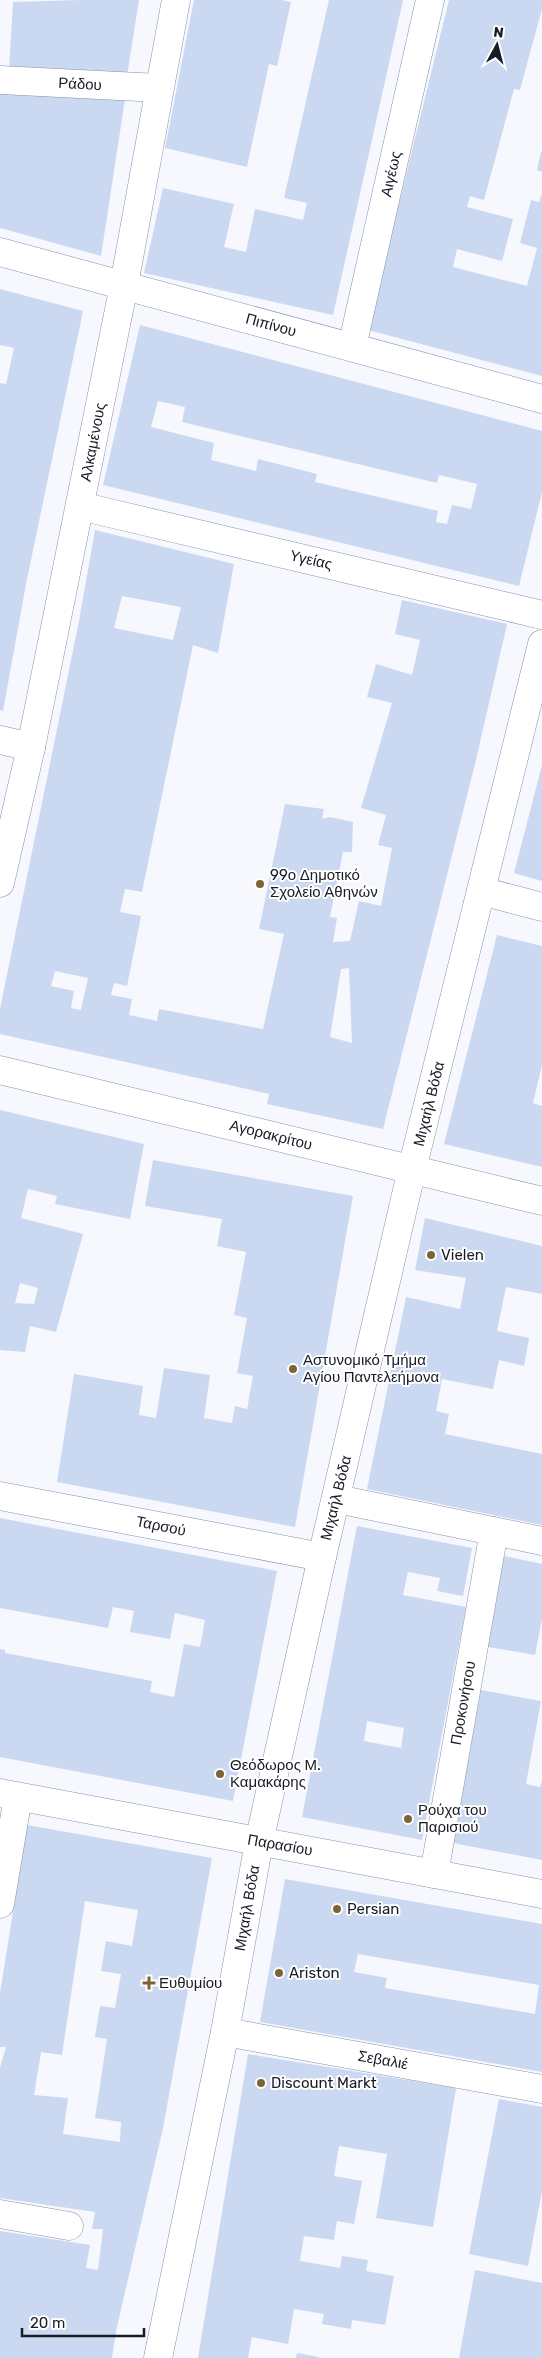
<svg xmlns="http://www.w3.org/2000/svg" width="542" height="2358" font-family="Rubik,sans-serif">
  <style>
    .building { fill: #cbd8f1; fill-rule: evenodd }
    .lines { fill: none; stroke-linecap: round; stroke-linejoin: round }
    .pedestrian-casing { stroke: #8692aa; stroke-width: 29 }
    .minor-casing { stroke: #8692aa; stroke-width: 29 }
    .tertiary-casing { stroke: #8692aa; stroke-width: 29 }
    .pedestrian { stroke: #fff; stroke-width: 28 }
    .minor { stroke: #fff; stroke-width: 28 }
    .tertiary { stroke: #fff; stroke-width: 28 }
    .poi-dot { fill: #7c6535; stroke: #fff; stroke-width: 2 }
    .labels { text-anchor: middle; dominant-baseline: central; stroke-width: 4; stroke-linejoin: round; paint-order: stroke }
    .street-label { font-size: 15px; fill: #171c25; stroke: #fff }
    .poi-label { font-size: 15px; fill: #171c25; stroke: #fff; text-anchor: start }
  </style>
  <rect width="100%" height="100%" fill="#f6f8fe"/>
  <!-- building -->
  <g class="building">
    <polygon points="81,0 139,0 127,76 9,68 13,2"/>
    <polygon points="194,0 282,0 291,2 277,66 269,64 247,167 165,148"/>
    <polygon points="329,0 403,0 333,315 144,273 163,188 234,204 224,247 246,252 255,209 303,220 307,203 284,198"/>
    <polygon points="449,0 542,0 542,9 520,90 514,89 484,200 470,196 467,207 513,219 502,261 457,249 453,267 527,286 537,248 520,243 531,200 539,202 542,194 542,376 368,330"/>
    <polygon points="0,93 125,99 101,256 0,228"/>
    <polygon points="541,152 542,152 542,172 537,170"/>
    <polygon points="0,289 83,311 26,584 3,711 0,710 0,383 6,384 14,348 0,345"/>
    <path d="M 140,325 L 542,431 L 542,492 L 519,586 L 103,485 ZM 158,401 L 185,407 L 182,422 L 437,483 L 439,475 L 477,484 L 471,509 L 452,505 L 447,524 L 436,522 L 438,511 L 315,482 L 317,474 L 258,459 L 256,471 L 211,460 L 214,443 L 151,427 Z"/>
    <path d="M 95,530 L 234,564 L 218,653 L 193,645 L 142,892 L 125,889 L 120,912 L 141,916 L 127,986 L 114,983 L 111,995 L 132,999 L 129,1015 L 157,1021 L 159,1009 L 263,1029 L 284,934 L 259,929 L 285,804 L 324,809 L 322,819 L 330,817 L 353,822 L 352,852 L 343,852 L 330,917 L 337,918 L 333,942 L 350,941 L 359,901 L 381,906 L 392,848 L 378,845 L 386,815 L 361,808 L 392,703 L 367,697 L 376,664 L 412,675 L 420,640 L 395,634 L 402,600 L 507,624 L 476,760 L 383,1129 L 267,1104 L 269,1094 L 0,1034 L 0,1009 L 79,621 ZM 122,596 L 181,607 L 173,640 L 114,628 ZM 349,968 L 352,1043 L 330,1037 L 341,969 ZM 55,971 L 88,978 L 81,1010 L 71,1008 L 74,991 L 51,986 Z"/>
    <polygon points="542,765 542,881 514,873"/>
    <polygon points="497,935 542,946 542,1065 533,1103 542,1106 542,1167 444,1144"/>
    <path d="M 0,1110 L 144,1144 L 130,1219 L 55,1204 L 57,1196 L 28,1189 L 21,1218 L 83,1234 L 56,1332 L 30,1326 L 25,1352 L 0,1350 ZM 20,1283 L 38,1288 L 34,1304 L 15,1303 Z"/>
    <polygon points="153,1160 353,1196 295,1527 57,1482 74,1374 143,1386 139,1415 156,1418 164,1368 210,1375 204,1418 232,1423 235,1406 247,1409 253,1376 237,1373 247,1318 234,1315 246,1252 217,1246 222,1219 145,1206"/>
    <polygon points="425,1218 542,1246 542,1294 506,1287 497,1331 529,1338 524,1366 499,1360 493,1389 442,1379 436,1411 449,1414 445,1434 542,1454 542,1525 367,1489 406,1297 460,1309 466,1278 415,1270"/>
    <polygon points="0,1518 277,1571 233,1801 0,1757 0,1649 5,1650 5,1653 152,1681 150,1692 174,1697 184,1644 200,1647 205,1620 175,1613 170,1639 130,1632 134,1611 113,1607 108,1628 0,1608"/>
    <path d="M 357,1526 L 472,1548 L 463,1596 L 437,1591 L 440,1578 L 408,1572 L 403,1595 L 466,1607 L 422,1840 L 302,1817 ZM 367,1721 L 404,1728 L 401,1748 L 364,1741 Z"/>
    <polygon points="500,1555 542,1564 542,1619 535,1655 483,1646"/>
    <polygon points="481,1690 541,1701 526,1784 540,1787 542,1781 542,1860 453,1843"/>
    <path d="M 27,1825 L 212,1858 L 163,2128 L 116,2331 L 112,2358 L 0,2358 L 0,2231 L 90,2245 L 86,2268 L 98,2270 L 103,2229 L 92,2229 L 95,2212 L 0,2198 L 0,2068 L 6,2047 L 0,2047 L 0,1993 ZM 85,1901 L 138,1910 L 132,1946 L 106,1941 L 101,1971 L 121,1974 L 115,2008 L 100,2006 L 95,2037 L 107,2039 L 95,2118 L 121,2122 L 120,2142 L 63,2134 L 68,2098 L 34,2095 L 41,2052 L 62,2055 Z"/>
    <path d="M 285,1879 L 542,1924 L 542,2072 L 260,2022 ZM 358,1954 L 539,1985 L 535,2014 L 385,1988 L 387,1978 L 354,1972 Z"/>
    <polygon points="248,2054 456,2088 433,2227 376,2218 387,2154 339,2146 334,2176 362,2181 354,2224 337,2221 334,2240 304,2236 300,2261 340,2268 342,2256 368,2260 366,2271 394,2276 385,2325 352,2320 351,2329 322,2324 324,2314 294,2309 288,2344 252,2337 248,2358 198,2358"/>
    <polygon points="499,2099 542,2107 542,2191 528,2266 469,2254"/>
    <polygon points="475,2270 542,2283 542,2358 459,2358"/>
    <polygon points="297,2353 319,2357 319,2358 296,2358"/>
  </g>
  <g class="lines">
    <defs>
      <polyline id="pedestrian" points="80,506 542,615"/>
      <g id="minor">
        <polyline points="0,80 159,88"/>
        <polyline points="352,347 430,0"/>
        <polyline points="0,740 31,747"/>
        <polyline points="0,883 31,747 124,285 176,0"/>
        <polyline points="481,891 542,907"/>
        <polyline points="0,1496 322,1557"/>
        <polyline points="337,1499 542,1541"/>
        <polyline points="434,1874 494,1531"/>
        <polyline points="0,1904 18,1797"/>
        <polyline points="225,2032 542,2089"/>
        <polyline points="0,2214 69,2226"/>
        <polyline points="158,2358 225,2032 259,1842 322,1557 412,1169 542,644"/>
      </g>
      <g id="tertiary">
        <polyline points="0,252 542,399"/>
        <polyline points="0,1070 542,1201"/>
        <polyline points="0,1793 542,1894"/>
      </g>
    </defs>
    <!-- pedestrian casing -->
    <use href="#pedestrian" class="pedestrian-casing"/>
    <!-- minor casing -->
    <use href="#minor" class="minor-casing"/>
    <!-- tertiary casing -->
    <use href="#tertiary" class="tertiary-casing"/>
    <!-- pedestrian -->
    <use href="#pedestrian" class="pedestrian"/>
    <!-- minor -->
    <use href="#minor" class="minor"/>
    <!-- tertiary -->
    <use href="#tertiary" class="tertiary"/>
  </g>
  <!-- markers -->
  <g class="poi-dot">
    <circle cx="260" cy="884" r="5"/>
    <circle cx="431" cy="1255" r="5"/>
    <circle cx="293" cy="1369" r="5"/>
    <circle cx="220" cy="1774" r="5"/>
    <circle cx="408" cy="1819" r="5"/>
    <circle cx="337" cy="1909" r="5"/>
    <circle cx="279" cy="1973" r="5"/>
    <path d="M146.5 1975.5h5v5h5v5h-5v5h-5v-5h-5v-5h5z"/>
    <circle cx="261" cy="2083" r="5"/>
  </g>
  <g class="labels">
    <!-- street labels -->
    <g class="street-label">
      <text transform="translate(80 84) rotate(3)">Ράδου</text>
      <text transform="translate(391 174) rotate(-77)">Αιγέως</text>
      <text transform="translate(271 325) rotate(15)">Πιπίνου</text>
      <text transform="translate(93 442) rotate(-79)">Αλκαμένους</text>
      <text transform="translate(311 560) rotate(13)">Υγείας</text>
      <text transform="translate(429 1104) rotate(-76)">Μιχαήλ Βόδα</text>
      <text transform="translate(271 1135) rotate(14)">Αγορακρίτου</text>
      <text transform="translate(336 1498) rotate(-76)">Μιχαήλ Βόδα</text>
      <text transform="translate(161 1526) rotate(11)">Ταρσού</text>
      <text transform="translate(463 1703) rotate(-80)">Προκονήσου</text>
      <text transform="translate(280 1845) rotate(10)">Παρασίου</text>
      <text transform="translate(247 1908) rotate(-80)">Μιχαήλ Βόδα</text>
      <text transform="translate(383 2060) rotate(10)">Σεβαλιέ</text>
    </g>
    <!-- poi labels -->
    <g class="poi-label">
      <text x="270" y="875">99ο Δημοτικό<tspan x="270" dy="17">Σχολείο Αθηνών</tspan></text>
      <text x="441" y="1255">Vielen</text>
      <text x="303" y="1360">Αστυνομικό Τμήμα<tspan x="303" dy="17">Αγίου Παντελεήμονα</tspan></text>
      <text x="230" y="1765">Θεόδωρος Μ.<tspan x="230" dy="17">Καμακάρης</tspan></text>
      <text x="418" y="1810">Ρούχα του<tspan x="418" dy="17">Παρισιού</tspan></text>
      <text x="347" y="1909">Persian</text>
      <text x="289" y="1973">Ariston</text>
      <text x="159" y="1983">Ευθυμίου</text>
      <text x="271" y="2083">Discount Markt</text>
    </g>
  </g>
  <!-- north arrow -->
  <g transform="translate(497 45) rotate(7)" stroke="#ffffff" stroke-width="4" paint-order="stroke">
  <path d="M0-4L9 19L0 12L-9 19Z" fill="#171c25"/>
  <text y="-8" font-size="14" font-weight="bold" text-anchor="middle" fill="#171c25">N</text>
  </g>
  <!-- scale -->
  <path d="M22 2328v8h122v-8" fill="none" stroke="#171c25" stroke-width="2.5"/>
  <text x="30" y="2328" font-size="15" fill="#171c25" stroke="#ffffff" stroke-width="4" paint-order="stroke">20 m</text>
</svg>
